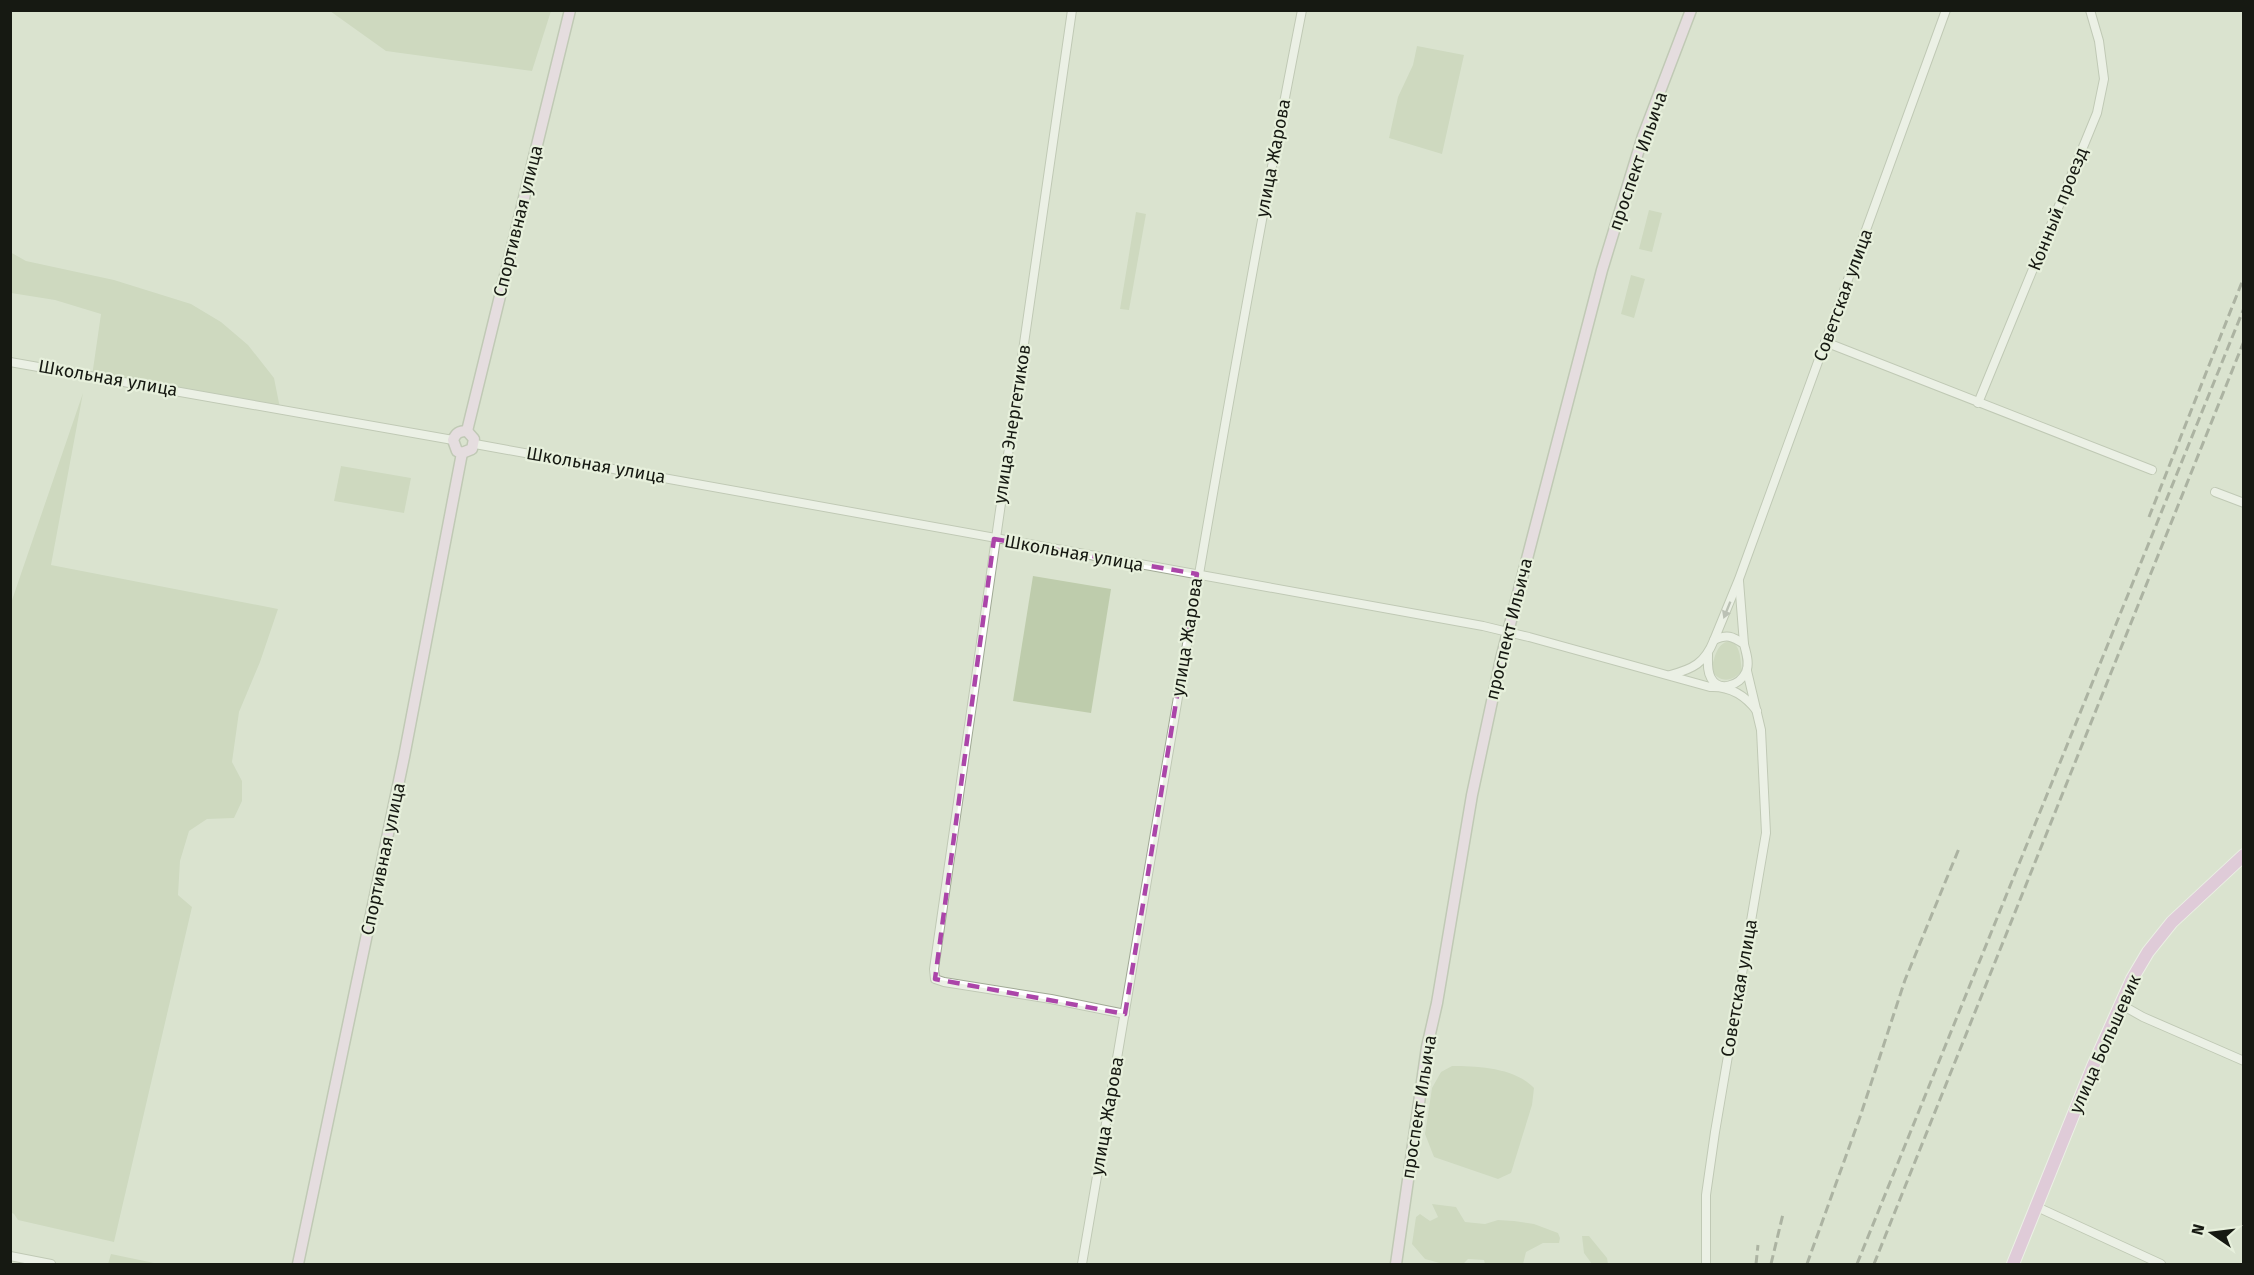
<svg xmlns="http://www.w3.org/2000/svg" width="2254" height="1275" font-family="'Fira Sans',sans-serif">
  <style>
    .green { fill: #beccac }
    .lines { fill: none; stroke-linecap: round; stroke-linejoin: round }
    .street-casing { stroke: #a0a995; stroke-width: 10 }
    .secondary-casing { stroke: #a0a995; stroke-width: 13 }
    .primary-casing { stroke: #fff; stroke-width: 14 }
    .street { stroke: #fff; stroke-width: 8 }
    .secondary { stroke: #f2d6f1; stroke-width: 10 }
    .primary { stroke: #e5ade2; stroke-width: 12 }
    .rail { stroke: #73796b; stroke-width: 3; stroke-dasharray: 9 4.5; stroke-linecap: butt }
    .oneway { fill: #969894 }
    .marked { fill: none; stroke: #ab45a9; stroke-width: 4.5; stroke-dasharray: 12 8; stroke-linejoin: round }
    .labels { text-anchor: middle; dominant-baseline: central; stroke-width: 4.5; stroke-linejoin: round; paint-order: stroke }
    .street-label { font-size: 18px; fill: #161912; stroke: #e7f0dc }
  </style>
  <rect width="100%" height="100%" fill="#dae3cf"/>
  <!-- green -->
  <g class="green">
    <polygon points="330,11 551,11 532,71 386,51"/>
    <polygon points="1417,46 1464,55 1442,154 1389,138 1398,97 1413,65"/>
    <polygon points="1649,210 1662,213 1652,252 1639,249"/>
    <polygon points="1136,212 1146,214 1129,310 1120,309"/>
    <polygon points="10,252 26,261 114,280 191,304 221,322 248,345 274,378 280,408 92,376 101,314 55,300 11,293"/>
    <polygon points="1631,275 1645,279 1634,318 1621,314"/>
    <polygon points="83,393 51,565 278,609 260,662 239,712 232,762 242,781 242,801 234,818 207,819 189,831 180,861 178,895 192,907 114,1242 18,1220 14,1214 10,1212 11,603"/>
    <polygon points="341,466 411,478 404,513 334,501"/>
    <polygon points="1033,576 1111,589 1091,713 1013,701"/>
    <path d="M 1729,641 C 1741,644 1740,659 1742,670 C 1733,683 1718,683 1711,669 C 1715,658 1716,644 1729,641 Z"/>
    <path d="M 1452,1066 C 1479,1066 1515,1068 1534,1088 L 1532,1105 L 1511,1173 L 1498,1179 L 1434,1157 L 1425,1134 L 1432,1088 L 1441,1072 Z"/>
    <polygon points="1432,1204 1456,1207 1465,1222 1485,1224 1498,1220 1514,1221 1534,1224 1558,1233 1560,1238 1559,1243 1543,1243 1526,1252 1523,1264 1485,1264 1484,1260 1468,1259 1463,1264 1443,1264 1425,1259 1412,1244 1416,1217 1420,1214 1430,1221 1438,1217"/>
    <polygon points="1582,1236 1589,1236 1607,1258 1608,1264 1592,1264 1584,1253"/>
    <polygon points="111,1254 159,1264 108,1264"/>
  </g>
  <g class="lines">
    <defs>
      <g id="street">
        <polyline points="1072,10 934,969 935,979 944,982 1051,999 1125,1014"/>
        <polyline points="1825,342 2152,470"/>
        <polyline points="10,362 453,440"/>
        <polyline points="1978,403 2097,113 2104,79 2099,41 2090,10"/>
        <path d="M 475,444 L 1483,626 L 1529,637 L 1710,687 C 1730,686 1745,695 1757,711"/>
        <polyline points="2215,492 2244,503"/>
        <polyline points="1739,581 1744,644"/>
        <polyline points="1714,640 1739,579 1946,10"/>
        <path d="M 1670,675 C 1693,669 1705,663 1714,640 C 1727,634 1732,636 1744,644 C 1746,653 1750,663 1746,672 C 1740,685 1719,693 1711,678 C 1707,671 1708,663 1708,654"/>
        <polyline points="2120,1004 2143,1017 2244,1061"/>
        <polyline points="2037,1207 2161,1264"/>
        <polyline points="10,1256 51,1264"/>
        <path d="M 1082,1264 C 1154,846 1220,427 1302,10"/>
        <polyline points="1706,1264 1706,1195 1715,1132 1766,833 1761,730 1747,671"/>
      </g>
      <g id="secondary">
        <polyline points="467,431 570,10"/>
        <path d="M 462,453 L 457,451 L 453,440 C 456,433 459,431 467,431"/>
        <polyline points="462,453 472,449 474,439 467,431"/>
        <polyline points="298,1264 404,757 462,453"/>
        <polyline points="1396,1264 1427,1047 1437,1003 1472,795 1501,659 1602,270 1643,136 1691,10"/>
      </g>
      <polyline id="primary" points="2013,1264 2093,1066 2132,979 2148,952 2172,922 2244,855"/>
    </defs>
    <!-- street casing -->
    <use href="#street" class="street-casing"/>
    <!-- secondary casing -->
    <use href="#secondary" class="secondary-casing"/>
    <!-- primary casing -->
    <use href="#primary" class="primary-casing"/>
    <!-- street -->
    <use href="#street" class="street"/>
    <!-- secondary -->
    <use href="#secondary" class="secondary"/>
    <!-- primary -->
    <use href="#primary" class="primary"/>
    <!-- rail -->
    <g class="rail">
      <polyline points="2149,517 2244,277"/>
      <polyline points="1756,1264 1758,1245"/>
      <polyline points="1771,1264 1783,1214"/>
      <polyline points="1807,1264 1860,1117 1905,980 1960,846"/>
      <polyline points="1857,1264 2244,308"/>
      <polyline points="1874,1264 2244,341"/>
    </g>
  </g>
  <!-- one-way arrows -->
  <defs><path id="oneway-solid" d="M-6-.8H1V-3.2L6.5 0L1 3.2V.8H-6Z" transform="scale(1.5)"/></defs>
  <use class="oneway" href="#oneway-solid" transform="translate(1727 610) rotate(112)"/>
  <!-- marked area -->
  <path d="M0 0H2254V1275H0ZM 994,539 L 1197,574 L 1125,1014 L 935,979 Z" fill="#dae3cf" fill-opacity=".55" fill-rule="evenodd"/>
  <path class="marked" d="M 994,539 L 1197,574 L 1125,1014 L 935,979 Z"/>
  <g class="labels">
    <!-- street labels -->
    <g class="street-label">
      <text transform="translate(1273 158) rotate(-79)">улица Жарова</text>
      <text transform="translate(1638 161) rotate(-71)">проспект Ильича</text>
      <text transform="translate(2058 209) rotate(-68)">Конный проезд</text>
      <text transform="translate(518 221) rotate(-76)">Спортивная улица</text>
      <text transform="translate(1843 295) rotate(-70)">Советская улица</text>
      <text transform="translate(108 378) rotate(10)">Школьная улица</text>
      <text transform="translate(1012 424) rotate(-81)">улица Энергетиков</text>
      <text transform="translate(596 465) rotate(10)">Школьная улица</text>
      <text transform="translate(1074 553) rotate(10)">Школьная улица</text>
      <text transform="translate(1509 629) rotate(-76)">проспект Ильича</text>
      <text transform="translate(1187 637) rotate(-81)">улица Жарова</text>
      <text transform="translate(383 859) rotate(-78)">Спортивная улица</text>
      <text transform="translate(1739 988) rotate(-80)">Советская улица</text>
      <text transform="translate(2105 1044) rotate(-66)">улица Большевик</text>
      <text transform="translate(1419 1107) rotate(-81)">проспект Ильича</text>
      <text transform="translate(1107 1116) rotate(-80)">улица Жарова</text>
    </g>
  </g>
  <!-- border -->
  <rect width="2254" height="1275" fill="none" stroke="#161912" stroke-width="24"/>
  <!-- north arrow -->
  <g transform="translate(2212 1233) rotate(284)" stroke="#e7f0dc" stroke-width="4.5" paint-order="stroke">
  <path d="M0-4.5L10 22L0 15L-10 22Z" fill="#161912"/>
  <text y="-9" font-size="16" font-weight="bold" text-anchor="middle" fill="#161912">N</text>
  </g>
</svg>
